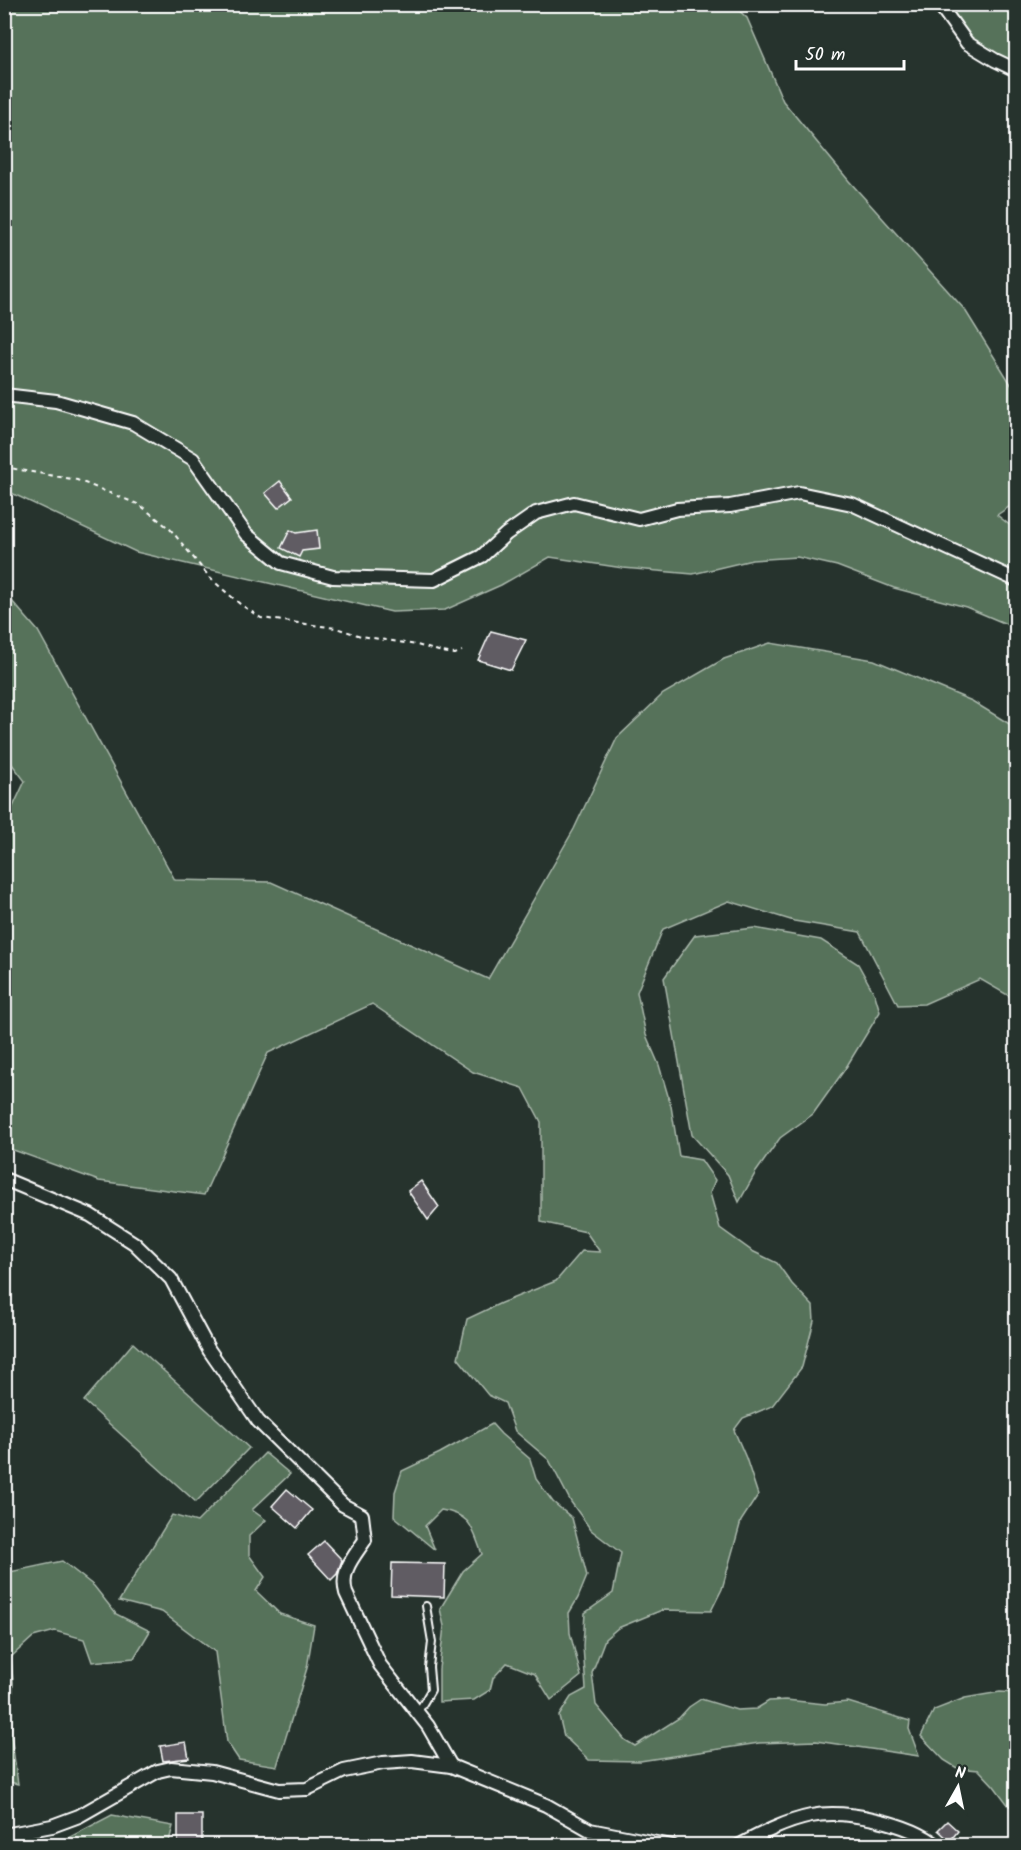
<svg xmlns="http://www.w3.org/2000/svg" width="1021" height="1850" font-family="Kalam,sans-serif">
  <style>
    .green { fill: #56725a; stroke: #aab8ac; stroke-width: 1.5 }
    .building { fill: #605b64; stroke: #fff; stroke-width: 1.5 }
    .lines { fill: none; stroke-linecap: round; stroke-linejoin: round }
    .service-casing { stroke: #fff; stroke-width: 10 }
    .minor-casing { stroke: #fff; stroke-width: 16 }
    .path { stroke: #fff; stroke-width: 2; stroke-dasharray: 4.5 4.5; stroke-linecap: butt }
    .service { stroke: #26332d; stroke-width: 6 }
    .minor { stroke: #26332d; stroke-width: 12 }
  </style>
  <rect width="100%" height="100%" fill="#26332d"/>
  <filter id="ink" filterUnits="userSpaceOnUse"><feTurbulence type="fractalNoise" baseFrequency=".0167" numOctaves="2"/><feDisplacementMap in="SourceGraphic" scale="12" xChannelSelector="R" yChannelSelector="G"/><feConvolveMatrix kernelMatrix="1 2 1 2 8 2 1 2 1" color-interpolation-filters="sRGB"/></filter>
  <g filter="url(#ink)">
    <!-- green -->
    <g class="green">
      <polygon points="5,5 733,5 747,18 783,101 849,181 965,310 1014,389 1016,403 1016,502 997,515 1016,530 1016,628 966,607 894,588 837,566 797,557 752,560 693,574 623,568 550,557 501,585 445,610 392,612 136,552 5,490"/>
      <polygon points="944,5 1016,5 1016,67 978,45"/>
      <polygon points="5,593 38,631 175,880 271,882 488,979 574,829 617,738 663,694 724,659 770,643 874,660 972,701 1016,728 1016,1000 980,979 924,1004 898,1005 860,932 794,921 729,901 663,929 637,992 646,1035 659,1065 671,1106 679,1156 701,1160 715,1180 710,1193 720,1228 752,1251 777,1263 792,1284 813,1306 814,1321 802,1367 772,1406 743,1418 734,1430 746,1458 758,1495 741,1521 722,1589 711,1611 662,1610 618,1628 605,1639 592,1673 596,1705 625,1740 635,1746 679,1718 689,1707 701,1699 737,1710 756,1709 769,1701 786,1700 825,1704 848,1702 910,1721 909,1729 919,1756 816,1741 759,1743 640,1761 589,1760 564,1736 559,1716 571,1697 586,1689 583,1646 585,1613 613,1593 621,1553 591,1530 571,1502 549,1460 515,1431 505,1403 488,1395 458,1358 467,1319 501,1303 556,1281 582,1251 600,1252 586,1232 541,1222 541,1122 523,1088 473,1072 372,1004 268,1053 204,1195 99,1181 5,1147 5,824 25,781 5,755"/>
      <polygon points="754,928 821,940 858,964 875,995 880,1012 845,1069 813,1114 780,1138 756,1172 739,1202 728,1175 692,1135 664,978 695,935"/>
      <polygon points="133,1343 249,1448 196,1502 84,1401"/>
      <path d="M 492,1424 L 501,1434 L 530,1459 L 536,1479 L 553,1502 L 572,1518 L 587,1576 L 578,1598 L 569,1613 L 570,1633 L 581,1676 L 551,1700 L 535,1674 L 507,1663 L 493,1678 L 490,1690 L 474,1700 L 439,1702 L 439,1669 L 444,1626 L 440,1609 L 463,1571 L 482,1554 C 472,1528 472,1515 441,1510 L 425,1526 L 435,1550 L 394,1516 L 395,1492 L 402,1471 L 440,1453 Z"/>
      <polygon points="265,1453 290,1474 252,1510 266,1520 249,1536 249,1555 265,1577 256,1591 280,1614 314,1625 307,1668 277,1766 239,1760 227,1742 215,1652 162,1612 119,1601 172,1515 197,1522"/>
      <polygon points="62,1561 94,1586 116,1614 150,1631 134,1658 92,1662 84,1639 55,1631 33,1637 11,1657 13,1683 11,1735 18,1784 5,1781 5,1573"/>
      <polygon points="1000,1692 1016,1693 1016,1806 1009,1806 994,1786 979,1770 957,1768 944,1760 921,1736 934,1710 965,1698"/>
      <polygon points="112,1815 173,1826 168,1845 68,1845 66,1839"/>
    </g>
    <!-- building -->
    <g class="building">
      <polygon points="280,481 292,497 278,508 265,493"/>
      <polygon points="290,530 296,533 317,530 319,549 302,551 299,557 281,548"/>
      <polygon points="491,631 526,640 511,670 478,660"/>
      <polygon points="421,1181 439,1207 428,1220 408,1191"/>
      <polygon points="287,1489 312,1510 297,1528 272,1506"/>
      <polygon points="324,1541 342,1560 337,1574 331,1580 308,1555"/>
      <polygon points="392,1563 445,1564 444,1597 391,1595"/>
      <polygon points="186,1742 189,1758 163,1761 160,1746"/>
      <polygon points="178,1815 202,1815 202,1844 178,1845"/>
      <polygon points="947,1821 958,1831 950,1841 938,1830"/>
    </g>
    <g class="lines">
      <defs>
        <polyline id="service" points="418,1712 431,1690 429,1667 432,1642 426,1606"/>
        <g id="minor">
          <polyline points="939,4 967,43 995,60 1016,70"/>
          <polyline points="4,395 56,401 133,423 193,459 246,534 281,563 333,577 434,580 482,556 506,534 536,513 574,503 639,519 677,509 730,506 799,493 852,504 1016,580"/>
          <path d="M 4,1179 L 90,1215 L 134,1243 L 171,1279 L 209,1350 L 258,1421 L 343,1505 L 362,1515 L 365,1540 C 353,1558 340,1571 346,1593 L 380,1665 L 428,1726 L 451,1766"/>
          <polyline points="4,1835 52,1826 79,1816 158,1771 171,1768 212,1772 279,1790 307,1789 344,1771 383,1763 412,1761 451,1766 546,1805 590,1830 672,1846"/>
          <path d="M 738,1846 C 761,1834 786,1821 811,1816 C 845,1809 910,1823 938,1846"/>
        </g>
      </defs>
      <!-- service casing -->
      <use href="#service" class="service-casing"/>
      <!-- minor casing -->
      <use href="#minor" class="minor-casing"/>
      <!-- path -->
      <polyline class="path" points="4,467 77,480 140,505 170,529 211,579 240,604 261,618 336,628 361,636 417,645 442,652 455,654 462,651"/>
      <!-- service -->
      <use href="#service" class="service"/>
      <!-- minor -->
      <use href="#minor" class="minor"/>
    </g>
  </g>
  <!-- margin -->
  <rect width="1021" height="1850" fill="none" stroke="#26332d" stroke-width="24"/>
  <rect x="12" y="12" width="997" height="1826" fill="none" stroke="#fff" stroke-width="2" filter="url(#ink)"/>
  <!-- north arrow -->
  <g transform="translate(958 1787) rotate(9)" stroke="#26332d" stroke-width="4.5" paint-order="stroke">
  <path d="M0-4.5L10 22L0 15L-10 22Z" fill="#ffffff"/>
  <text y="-9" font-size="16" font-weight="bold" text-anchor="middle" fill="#ffffff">N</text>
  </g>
  <!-- scale -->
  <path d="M796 60v9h108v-9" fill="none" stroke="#ffffff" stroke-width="3"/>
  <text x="805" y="60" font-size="18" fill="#ffffff" stroke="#26332d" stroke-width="4.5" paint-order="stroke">50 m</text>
</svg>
